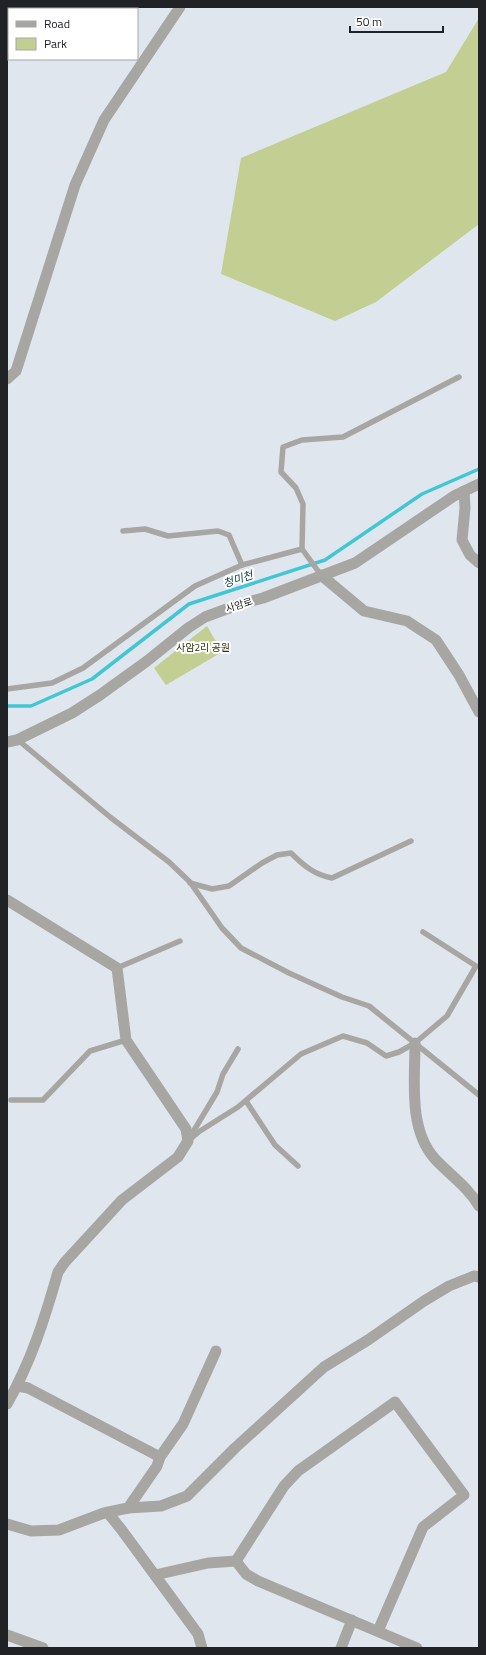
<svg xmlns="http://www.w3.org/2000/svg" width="486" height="1655" font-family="'Titillium Web','Noto Sans KR',sans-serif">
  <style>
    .green { fill: #c2ce92 }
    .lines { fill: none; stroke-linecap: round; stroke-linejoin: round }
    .stream { stroke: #42c6d3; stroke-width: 3.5 }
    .lane { stroke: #a8a6a2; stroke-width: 5.5 }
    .street { stroke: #a8a6a2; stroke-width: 11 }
    .labels { text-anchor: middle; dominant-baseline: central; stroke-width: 4; stroke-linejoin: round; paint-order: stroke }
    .street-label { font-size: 10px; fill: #202225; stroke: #fff }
    .park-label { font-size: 10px; fill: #2a300a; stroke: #fff }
    .water-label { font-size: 11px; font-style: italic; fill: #003f45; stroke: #fff }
  </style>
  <rect width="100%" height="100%" fill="#e0e6ee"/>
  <!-- green -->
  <g class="green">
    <polygon points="7,7 79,7 75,9 9,9 9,44 7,45"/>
    <polygon points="479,18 479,224 376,302 335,321 221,274 241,158 446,72"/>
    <polygon points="207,626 222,652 166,685 154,668"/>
  </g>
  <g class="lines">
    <!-- stream -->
    <polyline class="stream" points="7,706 31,706 92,679 189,604 325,560 422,494 479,469"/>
    <!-- lane -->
    <g class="lane">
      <polyline points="123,531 145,529 168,536 218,531 229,535 242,565"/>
      <polyline points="321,575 302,549 303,504 296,488 281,472 283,447 302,440 343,437 459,377"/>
      <polyline points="7,689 52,683 83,668 195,586 242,565 302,549"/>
      <polyline points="18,740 110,817 169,862 190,882 222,928 241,948 289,973 342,997 369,1006 479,1095"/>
      <path d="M 190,883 L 212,889 L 229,886 L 262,863 L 277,855 L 291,853 C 304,866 315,875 332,878 L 411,841"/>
      <polyline points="117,968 180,941"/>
      <polyline points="11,1100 43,1100 90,1051 126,1040"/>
      <polyline points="246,1101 275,1145 298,1166"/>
      <polyline points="190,1137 217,1092 223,1074 238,1049"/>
      <polyline points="188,1141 200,1131 238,1107 301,1054 343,1036 367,1043 386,1056 399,1052 415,1043 447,1016 476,966 423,932"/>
    </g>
    <!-- street -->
    <g class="street">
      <polyline points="7,379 16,371 75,185 104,120 180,7"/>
      <polyline points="464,491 465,508 462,540 470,555 479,563"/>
      <polyline points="321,575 364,611 407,621 436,640 459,675 479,712"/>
      <polyline points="7,742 17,740 72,713 100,695 147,661 188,628 205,617 240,604 263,598 355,563 454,496 479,484"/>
      <path d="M 7,900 L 117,968 L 126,1040 L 186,1129 L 188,1141 L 178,1157 L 122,1200 L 65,1262 L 58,1272 C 45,1318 31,1362 7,1404"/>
      <path d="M 415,1043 C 415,1080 408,1129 435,1159 C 450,1175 468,1187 479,1206"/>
      <polyline points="18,1386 28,1388 160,1457"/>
      <polyline points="128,1508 157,1466 160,1457 183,1424 216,1351"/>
      <polyline points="108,1513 121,1529 198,1634 202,1648"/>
      <polyline points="7,1524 31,1531 59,1530 104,1513 128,1508 161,1506 187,1496 235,1448 324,1367 368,1340 424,1301 449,1286 474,1276 479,1277"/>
      <polyline points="236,1561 284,1486 298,1471 395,1402 464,1495 423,1527 378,1631"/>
      <polyline points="236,1561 246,1574 258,1581 417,1648"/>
      <polyline points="155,1575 208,1563 236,1561"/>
      <polyline points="7,1635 43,1648"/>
      <polyline points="341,1648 352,1620"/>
    </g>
  </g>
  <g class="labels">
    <!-- street labels -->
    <g class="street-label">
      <text transform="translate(239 605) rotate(-18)">사암로</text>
    </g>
    <!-- park labels -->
    <g class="park-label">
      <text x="203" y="647">사암2리 공원</text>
    </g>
    <!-- water labels -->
    <g class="water-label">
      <text transform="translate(238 579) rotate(-18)">청미천</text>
    </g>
  </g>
  <!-- border -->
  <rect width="486" height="1655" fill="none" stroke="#202225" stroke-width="16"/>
  <!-- legend -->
  <rect x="8" y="8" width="130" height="52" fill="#ffffff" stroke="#a6a7a8"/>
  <rect x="16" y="21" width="20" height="6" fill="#a8a6a2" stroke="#a6a7a8"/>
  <text x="44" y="28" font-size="12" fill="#202225">Road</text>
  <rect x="16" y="38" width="20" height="12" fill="#c2ce92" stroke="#a6a7a8"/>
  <text x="44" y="48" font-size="12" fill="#202225">Park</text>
  <!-- scale -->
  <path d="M350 26v6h93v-6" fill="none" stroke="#202225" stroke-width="2"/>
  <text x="356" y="26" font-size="12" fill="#202225" stroke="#ffffff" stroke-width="3" paint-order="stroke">50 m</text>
</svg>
